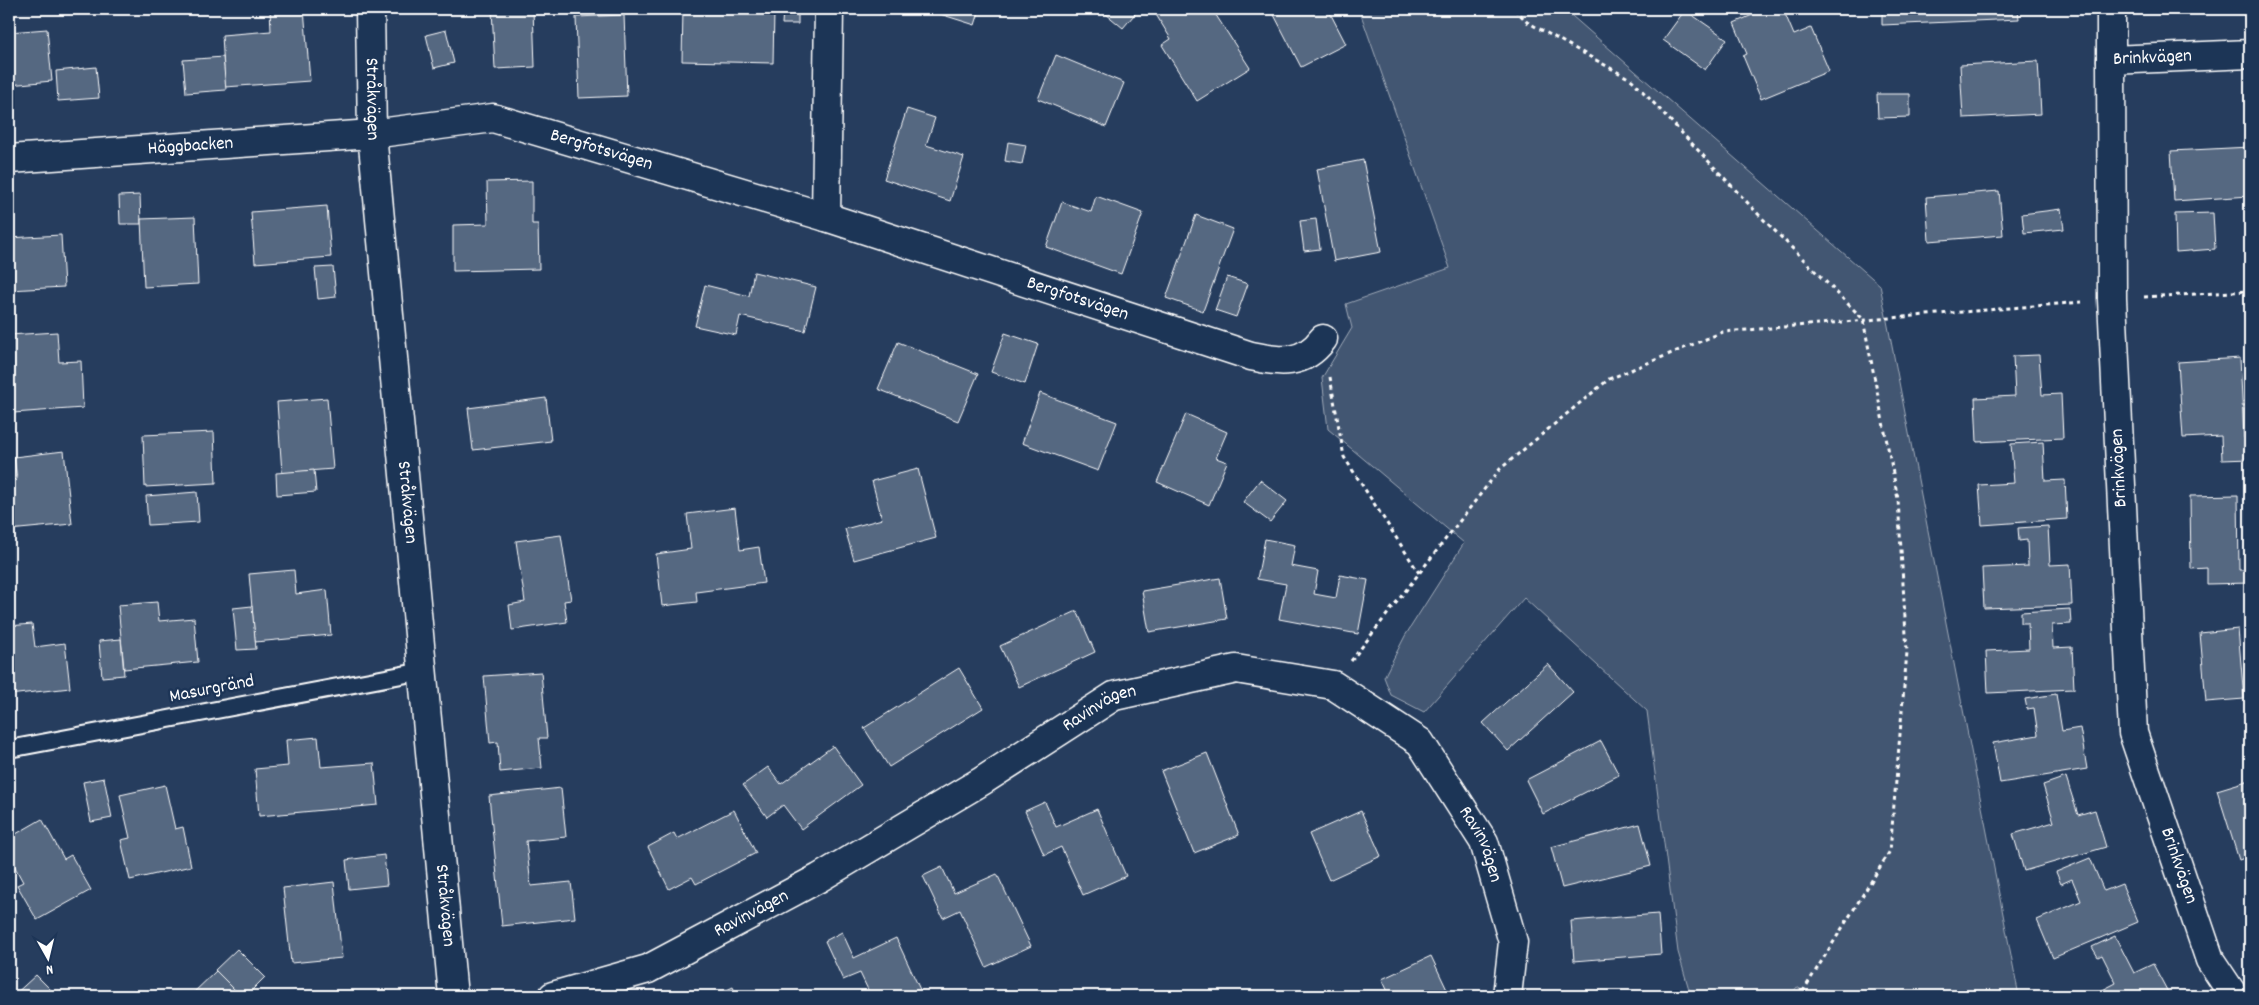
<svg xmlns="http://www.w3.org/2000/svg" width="2259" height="1005" font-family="Dekko,sans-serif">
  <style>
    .built { fill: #344a68 }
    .green { fill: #425672; stroke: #a0aab8 }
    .building { fill: #556781; stroke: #fff }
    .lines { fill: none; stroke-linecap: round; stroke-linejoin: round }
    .lane-casing { stroke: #fff; stroke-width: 20 }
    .street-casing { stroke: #fff; stroke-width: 31 }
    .path { stroke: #fff; stroke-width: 3; stroke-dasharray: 4 4; stroke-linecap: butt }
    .lane { stroke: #1d3557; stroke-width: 16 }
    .street { stroke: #1d3557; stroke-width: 28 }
    .labels { text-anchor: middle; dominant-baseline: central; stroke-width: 5; stroke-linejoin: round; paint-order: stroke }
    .street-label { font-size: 19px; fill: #fff; stroke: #1d3557 }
  </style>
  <rect width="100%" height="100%" fill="#263d5e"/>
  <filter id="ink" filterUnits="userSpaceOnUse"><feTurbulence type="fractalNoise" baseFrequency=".02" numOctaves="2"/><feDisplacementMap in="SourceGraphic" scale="10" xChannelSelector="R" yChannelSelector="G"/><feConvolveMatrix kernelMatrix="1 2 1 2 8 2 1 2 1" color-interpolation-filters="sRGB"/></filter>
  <g filter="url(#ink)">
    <!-- built -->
    <polygon class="built" points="1797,987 1811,996 1790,996"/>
    <!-- green -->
    <polygon class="green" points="1359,9 1564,9 1880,285 2019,996 1811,996 1797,987 1790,996 1691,996 1678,952 1647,711 1524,598 1424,712 1391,695 1384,677 1405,636 1464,543 1328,429 1322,378 1352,328 1346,304 1450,268"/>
    <!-- building -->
    <g class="building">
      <polygon points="270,9 304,9 310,81 225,87 222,35 271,31"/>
      <polygon points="492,9 533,9 535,67 495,69"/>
      <polygon points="683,9 774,12 773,63 682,61"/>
      <polygon points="783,9 798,9 798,24 782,24"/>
      <polygon points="924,9 980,9 975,25"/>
      <polygon points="1100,9 1139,9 1123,28"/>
      <polygon points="1161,9 1212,9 1250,68 1197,101 1162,45 1171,39 1155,13"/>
      <polygon points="1271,9 1328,9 1346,44 1301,67"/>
      <polygon points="1766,9 1783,9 1794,35 1811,28 1829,71 1761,99 1743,56 1747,54 1734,23"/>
      <polygon points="1882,9 2018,9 2019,19 1882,25"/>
      <polygon points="1685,10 1727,39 1705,70 1663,40"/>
      <polygon points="624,15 627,96 579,98 576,17"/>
      <polygon points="47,29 52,81 9,85 9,32"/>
      <polygon points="446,30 454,63 434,68 426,35"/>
      <polygon points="1056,55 1124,83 1106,127 1038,99"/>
      <polygon points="223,57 226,90 186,93 183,60"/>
      <polygon points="2038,61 2041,114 1963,118 1960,65"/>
      <polygon points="96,67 99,98 58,101 56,71"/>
      <polygon points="1877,94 1910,94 1910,117 1878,118"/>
      <polygon points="907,109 935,118 926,145 964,157 950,201 884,179"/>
      <polygon points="1008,142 1026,145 1022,164 1005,161"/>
      <polygon points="2250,147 2250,196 2174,201 2171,151"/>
      <polygon points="1363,160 1381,252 1334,261 1317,169"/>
      <polygon points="532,181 532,224 538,224 539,269 453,271 453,225 488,224 487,182"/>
      <polygon points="1999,191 2003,235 1929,241 1926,197"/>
      <polygon points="140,195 141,224 120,224 119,196"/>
      <polygon points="1096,196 1143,213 1121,274 1046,247 1062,202 1091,212"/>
      <polygon points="327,206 331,257 255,263 251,212"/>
      <polygon points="2061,209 2064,229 2024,233 2022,214"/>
      <polygon points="2213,213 2215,249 2176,252 2175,214"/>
      <polygon points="1196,215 1233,229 1203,311 1166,298"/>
      <polygon points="195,217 198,284 144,287 141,219"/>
      <polygon points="1316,219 1320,249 1304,251 1300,221"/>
      <polygon points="61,235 64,287 9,290 9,238"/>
      <polygon points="333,267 336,297 318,299 315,268"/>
      <polygon points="754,272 816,287 805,331 740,316 736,335 695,326 705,285 749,296"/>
      <polygon points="1227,277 1248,284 1236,317 1215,310"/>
      <polygon points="57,332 59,362 81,361 83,408 13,413 9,335"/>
      <polygon points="1005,333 1038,344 1025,384 991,372"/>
      <polygon points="898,342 978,374 958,421 878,389"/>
      <polygon points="2039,355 2042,395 2061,394 2063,438 1977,442 1975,398 2015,396 2013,356"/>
      <polygon points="2240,358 2244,438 2250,438 2250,459 2222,460 2221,436 2183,438 2178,362"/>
      <polygon points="1040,393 1117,422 1098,471 1022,443"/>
      <polygon points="327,398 333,469 282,473 277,402"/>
      <polygon points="546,398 551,441 473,450 468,408"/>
      <polygon points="1186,414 1227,432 1216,458 1227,462 1209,505 1157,482"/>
      <polygon points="214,432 216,483 145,487 143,435"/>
      <polygon points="2043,442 2045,481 2065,480 2067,519 1982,525 1979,485 2014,483 2011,444"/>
      <polygon points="64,451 72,524 9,530 9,480 17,479 14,457"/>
      <polygon points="918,469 936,538 854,560 845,529 882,519 872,481"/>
      <polygon points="314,470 316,492 277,495 276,473"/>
      <polygon points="1260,480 1287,501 1270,522 1243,502"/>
      <polygon points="197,492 199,522 148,525 146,496"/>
      <polygon points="2238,495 2239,570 2250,570 2250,583 2207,584 2207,568 2191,569 2190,496"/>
      <polygon points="735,508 740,550 759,547 764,583 696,592 697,602 662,606 656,554 691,549 687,514"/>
      <polygon points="2048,526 2050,565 2070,564 2072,605 1984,608 1982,568 2028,566 2027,540 2019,541 2018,528"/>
      <polygon points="561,535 571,600 564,601 567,622 512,630 509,605 525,602 516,541"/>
      <polygon points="1265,539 1295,545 1291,566 1318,571 1314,594 1336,598 1340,575 1368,580 1358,634 1279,619 1286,584 1257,579"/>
      <polygon points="294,570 296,594 327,590 331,635 255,642 249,574"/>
      <polygon points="1220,578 1227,619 1149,632 1142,591"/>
      <polygon points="157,602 159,621 194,618 198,662 124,669 118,605"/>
      <polygon points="252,606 256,649 237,650 233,608"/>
      <polygon points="2070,609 2071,624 2052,625 2053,648 2072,647 2074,689 1988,693 1986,651 2029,649 2028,623 2021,623 2021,612"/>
      <polygon points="1077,611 1095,652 1019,687 1000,646"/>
      <polygon points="32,624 35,647 65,643 70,688 9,695 9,626"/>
      <polygon points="2238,629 2244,699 2206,702 2200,633"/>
      <polygon points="121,639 124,675 102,677 99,641"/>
      <polygon points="1548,664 1573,692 1508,751 1483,723"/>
      <polygon points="959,668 983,708 889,767 864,728"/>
      <polygon points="541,672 547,738 539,738 542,768 500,772 498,742 490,743 484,676"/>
      <polygon points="2056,694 2062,731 2080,728 2087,769 2000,783 1993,743 2038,735 2034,708 2027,709 2025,699"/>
      <polygon points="2244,715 2250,715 2250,732 2246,732"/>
      <polygon points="318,737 321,767 374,763 378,805 259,816 255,769 288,766 286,740"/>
      <polygon points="1601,741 1619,775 1543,814 1526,780"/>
      <polygon points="833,746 861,785 801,829 783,805 767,817 743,785 768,767 781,784"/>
      <polygon points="1207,753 1239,835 1194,853 1161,771"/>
      <polygon points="2066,777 2078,815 2095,810 2106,847 2024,871 2013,834 2054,822 2043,785"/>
      <polygon points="104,778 112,818 91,822 83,782"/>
      <polygon points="2250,780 2250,856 2239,860 2217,790"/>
      <polygon points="165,785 175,829 183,827 191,866 130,880 121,840 130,838 120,795"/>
      <polygon points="561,788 566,837 526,841 531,886 571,882 575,918 502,926 489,796"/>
      <polygon points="1045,802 1056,827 1097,809 1126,876 1083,895 1061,847 1044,855 1025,811"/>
      <polygon points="734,810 756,853 696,884 692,877 669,889 648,847 674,833 677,839"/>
      <polygon points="1361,811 1381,856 1329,880 1309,834"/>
      <polygon points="42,819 64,859 71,855 91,890 37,920 17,885 23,882 9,856 9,838"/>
      <polygon points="1640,824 1651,866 1562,888 1551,847"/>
      <polygon points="384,855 387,885 349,889 346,860"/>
      <polygon points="2090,858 2104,891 2122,884 2138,922 2053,958 2037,920 2081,901 2072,879 2061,884 2056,872"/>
      <polygon points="942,867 954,893 997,874 1031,946 986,967 960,910 943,918 923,876"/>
      <polygon points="334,882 342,958 291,963 283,888"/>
      <polygon points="1658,914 1661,954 1574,961 1571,921"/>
      <polygon points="842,932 854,958 896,938 923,996 871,996 860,973 843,980 825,941"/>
      <polygon points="2115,936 2134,973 2153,964 2170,996 2091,996 2116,983 2102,955 2098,957 2092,947"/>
      <polygon points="237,949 265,977 246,996 241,996 215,970"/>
      <polygon points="1431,956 1450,996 1390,996 1382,979"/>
      <polygon points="216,971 241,996 190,996"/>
      <polygon points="36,975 57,996 13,996"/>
      <polygon points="733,987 737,996 714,996"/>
      <polygon points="1572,992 1596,996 1571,996"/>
    </g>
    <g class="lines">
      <defs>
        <polyline id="lane" points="9,749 423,671"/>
        <g id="street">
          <path id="s1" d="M 370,9 L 372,134 L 453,996"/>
          <polyline points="2111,60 2111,9"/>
          <path id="s2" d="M 9,159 L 372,134 L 493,118 L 826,217 L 1251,356 C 1280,362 1303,366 1323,339"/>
          <polyline points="826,217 829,9"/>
          <path id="s3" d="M 553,996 L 648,969 L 819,878 L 982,781 L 1114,696 L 1236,669 L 1333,685 L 1420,742 L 1484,842 L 1513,942 L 1507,996"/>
          <path id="s4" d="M 2234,996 L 2210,960 L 2133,733 L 2112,299 L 2111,60 L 2250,54"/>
        </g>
      </defs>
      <!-- lane casing -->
      <use href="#lane" class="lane-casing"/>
      <!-- street casing -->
      <use href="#street" class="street-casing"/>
      <!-- path -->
      <g class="path">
        <polyline points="1515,9 1527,22 1632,80 1761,217 1863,319 1898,499 1907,652 1890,851 1800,996"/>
        <polyline points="2144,297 2250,291"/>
        <polyline points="1330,377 1344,457 1419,573"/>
        <polyline points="1351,661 1500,469 1609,379 1723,332 2082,302"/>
      </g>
      <!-- lane -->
      <use href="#lane" class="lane"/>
      <!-- street -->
      <use href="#street" class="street"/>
    </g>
  </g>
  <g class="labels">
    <!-- street labels -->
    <g class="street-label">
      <text stroke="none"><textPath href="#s4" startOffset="998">Brinkvägen</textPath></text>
      <text stroke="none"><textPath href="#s1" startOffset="90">Stråkvägen</textPath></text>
      <text stroke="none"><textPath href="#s2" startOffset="182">Häggbacken</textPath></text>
      <text stroke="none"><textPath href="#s2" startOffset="599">Bergfotsvägen</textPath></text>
      <text stroke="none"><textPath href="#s2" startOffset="1098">Bergfotsvägen</textPath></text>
      <text transform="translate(2120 468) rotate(-93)">Brinkvägen</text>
      <text stroke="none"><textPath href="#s1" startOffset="495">Stråkvägen</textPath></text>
      <text transform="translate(212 690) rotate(-11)">Masurgränd</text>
      <text stroke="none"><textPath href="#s3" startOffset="621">Ravinvägen</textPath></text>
      <text stroke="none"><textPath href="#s3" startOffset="1086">Ravinvägen</textPath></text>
      <text transform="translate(2178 866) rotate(71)">Brinkvägen</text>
      <text stroke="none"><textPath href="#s1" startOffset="900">Stråkvägen</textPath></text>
      <text stroke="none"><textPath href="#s3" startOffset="216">Ravinvägen</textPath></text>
    </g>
  </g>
  <!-- margin -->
  <rect width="2259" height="1005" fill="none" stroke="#1d3557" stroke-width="30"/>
  <rect x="15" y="15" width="2229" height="975" fill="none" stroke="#fff" stroke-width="2" filter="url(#ink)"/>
  <!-- north arrow -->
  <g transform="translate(48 958) rotate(172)" stroke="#1d3557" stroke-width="4" paint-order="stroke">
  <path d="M0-4L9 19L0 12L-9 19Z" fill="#ffffff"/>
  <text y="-8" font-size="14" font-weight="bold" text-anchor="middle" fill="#ffffff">N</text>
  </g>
</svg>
